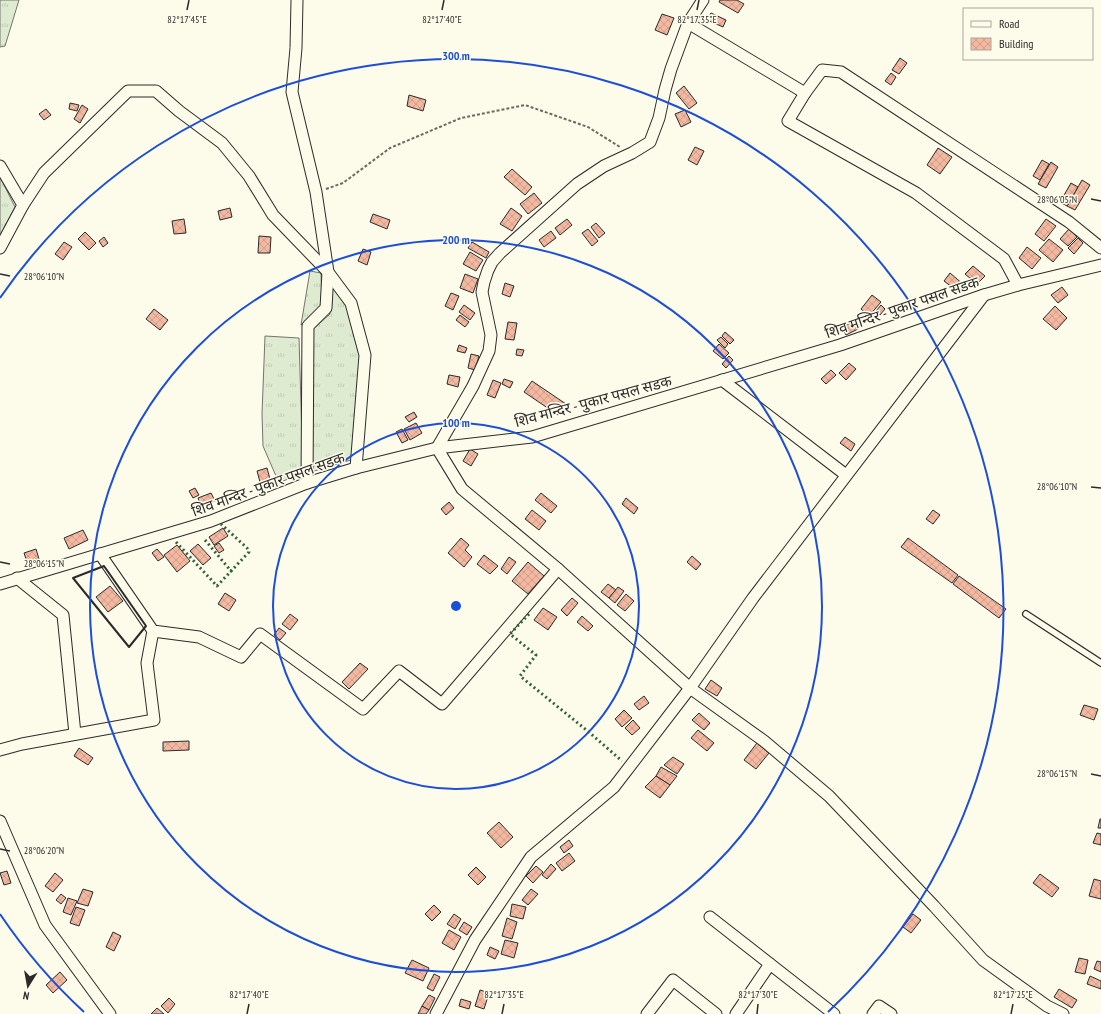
<svg xmlns="http://www.w3.org/2000/svg" width="1101" height="1014" font-family="'PT Sans Narrow','Noto Sans Devanagari',sans-serif">
  <style>
    .grass { fill: url(#grass-tufts); stroke: #74746e }
    .building { fill: url(#building-cross-hatch); stroke: #2b2b2b }
    .lines { fill: none; stroke-linecap: round; stroke-linejoin: round }
    .lane-casing { stroke: #2b2b2b; stroke-width: 8 }
    .street-casing { stroke: #2b2b2b; stroke-width: 13 }
    .path { stroke: #6a6964; stroke-width: 2; stroke-dasharray: 3 2; stroke-linecap: butt }
    .lane { stroke: #fdfbea; stroke-width: 5.5 }
    .street { stroke: #fdfbea; stroke-width: 11 }
    .hedge { stroke: #34623c; stroke-width: 3; stroke-dasharray: 2 3; stroke-linecap: butt }
    .wall { stroke: #2b2b2b; stroke-width: 2 }
    .ticks { fill: none; stroke: #2b2b2b; stroke-width: 1.5 }
    .ring { fill: none; stroke: #1d4ed8; stroke-width: 2 }
    .labels { text-anchor: middle; dominant-baseline: central; stroke-width: 3; stroke-linejoin: round; paint-order: stroke }
    .street-label { font-size: 15px; fill: #2b2b2b; stroke: #fdfbea }
    .ticks-label { font-size: 10px; text-anchor: middle; fill: #2b2b2b; stroke: #fdfbea; stroke-width: 3; stroke-linejoin: round; paint-order: stroke }
    .centre { fill: #1d4ed8; stroke: #fdfbea; stroke-width: 2 }
    .ring-label { font-size: 12px; text-anchor: middle; font-weight: bold; fill: #1d4ed8; stroke: #fdfbea; stroke-width: 3; stroke-linejoin: round; paint-order: stroke }
  </style>
  <defs>
    <pattern id="grass-tufts" width="24" height="20" patternUnits="userSpaceOnUse"><rect width="24" height="20" fill="#deebd1"/><path d="M3 7l-1-3M5 7V3M7 7l1-3M15 17l-1-3M17 17v-4M19 17l1-3" fill="none" stroke="#bfcab4"/></pattern>
    <pattern id="building-cross-hatch" width="8" height="8" patternUnits="userSpaceOnUse"><rect width="8" height="8" fill="#f2b8a0"/><path d="M0 0l8 8M0 8l8-8" fill="none" stroke="#d09e8a"/></pattern>
  </defs>
  <rect width="100%" height="100%" fill="#fdfbea"/>
  <!-- grass -->
  <g class="grass">
    <polygon points="0,0 19,0 5,46 0,47"/>
    <polygon points="0,177 15,207 0,235"/>
    <polygon points="310,271 321,273 322,305 301,325"/>
    <polygon points="332,287 347,304 360,354 354,459 311,472 311,331 330,314"/>
    <polygon points="265,336 299,338 303,472 279,483 263,446 262,414"/>
  </g>
  <!-- building -->
  <g class="building">
    <polygon points="720,0 737,0 744,4 738,13 719,2"/>
    <polygon points="711,13 726,20 723,27 707,20"/>
    <polygon points="662,14 674,18 667,35 655,30"/>
    <polygon points="900,58 907,63 899,74 892,70"/>
    <polygon points="891,73 896,77 891,85 885,81"/>
    <polygon points="684,86 697,103 689,109 676,93"/>
    <polygon points="409,95 426,100 423,111 407,106"/>
    <polygon points="70,103 79,105 77,111 69,109"/>
    <polygon points="82,105 88,109 80,123 74,119"/>
    <polygon points="46,109 51,115 44,120 39,114"/>
    <polygon points="685,110 691,122 681,127 675,114"/>
    <polygon points="695,147 704,151 697,165 688,160"/>
    <polygon points="938,148 952,157 940,174 927,165"/>
    <polygon points="1042,160 1049,164 1040,180 1033,176"/>
    <polygon points="1051,162 1058,167 1046,188 1038,184"/>
    <polygon points="512,169 532,187 525,195 504,177"/>
    <polygon points="1082,180 1090,185 1075,210 1067,206"/>
    <polygon points="1071,183 1078,187 1067,206 1060,202"/>
    <polygon points="534,193 542,203 528,214 520,204"/>
    <polygon points="230,208 232,217 220,220 218,211"/>
    <polygon points="511,208 522,216 512,231 500,224"/>
    <polygon points="373,214 390,220 387,229 370,222"/>
    <polygon points="184,219 186,233 174,234 172,221"/>
    <polygon points="567,219 572,225 560,235 555,228"/>
    <polygon points="1046,219 1056,226 1044,241 1035,234"/>
    <polygon points="596,223 605,233 599,238 591,227"/>
    <polygon points="588,229 598,241 592,246 582,233"/>
    <polygon points="1069,229 1077,237 1068,246 1060,239"/>
    <polygon points="551,231 556,238 544,247 539,240"/>
    <polygon points="85,232 96,243 89,250 78,239"/>
    <polygon points="259,236 271,237 270,253 258,253"/>
    <polygon points="104,237 108,243 103,247 99,241"/>
    <polygon points="1078,238 1083,243 1074,254 1068,248"/>
    <polygon points="1049,239 1063,250 1053,262 1039,250"/>
    <polygon points="64,242 72,247 63,260 55,254"/>
    <polygon points="472,242 489,252 486,258 468,248"/>
    <polygon points="1027,247 1041,258 1032,269 1019,258"/>
    <polygon points="363,249 371,252 367,265 358,261"/>
    <polygon points="470,252 483,260 476,271 463,264"/>
    <polygon points="973,266 985,276 977,284 965,274"/>
    <polygon points="950,273 964,285 958,292 944,281"/>
    <polygon points="465,274 478,279 473,293 460,288"/>
    <polygon points="505,283 514,286 510,297 502,294"/>
    <polygon points="1062,287 1068,295 1058,303 1051,295"/>
    <polygon points="451,293 459,296 453,310 445,306"/>
    <polygon points="872,295 881,302 869,316 861,309"/>
    <polygon points="464,305 475,313 470,320 459,312"/>
    <polygon points="881,305 885,309 880,315 876,311"/>
    <polygon points="1055,306 1067,318 1056,330 1043,319"/>
    <polygon points="154,309 168,320 160,330 146,319"/>
    <polygon points="460,315 469,322 465,327 456,320"/>
    <polygon points="856,320 860,328 846,335 842,327"/>
    <polygon points="508,322 517,323 514,340 505,339"/>
    <polygon points="725,332 734,340 730,344 722,336"/>
    <polygon points="721,337 728,344 725,348 717,340"/>
    <polygon points="719,344 729,353 723,359 713,351"/>
    <polygon points="459,345 467,348 465,353 457,351"/>
    <polygon points="517,349 524,350 522,356 516,355"/>
    <polygon points="471,354 479,356 475,370 468,368"/>
    <polygon points="729,356 733,360 726,368 722,364"/>
    <polygon points="849,363 856,369 846,380 839,373"/>
    <polygon points="831,370 836,375 826,384 821,379"/>
    <polygon points="449,375 460,377 458,387 447,384"/>
    <polygon points="504,379 513,382 510,388 502,384"/>
    <polygon points="493,380 501,383 495,398 487,395"/>
    <polygon points="532,381 566,404 558,415 524,392"/>
    <polygon points="414,412 417,417 409,422 405,417"/>
    <polygon points="416,423 422,433 410,440 404,429"/>
    <polygon points="402,429 408,440 402,443 396,432"/>
    <polygon points="845,437 855,444 851,451 840,443"/>
    <polygon points="470,449 478,454 471,466 463,461"/>
    <polygon points="267,468 270,479 260,482 257,471"/>
    <polygon points="195,488 199,495 193,498 189,491"/>
    <polygon points="211,493 215,501 201,506 198,498"/>
    <polygon points="541,493 557,506 551,513 535,500"/>
    <polygon points="626,498 638,508 634,514 622,504"/>
    <polygon points="449,502 454,508 446,515 441,509"/>
    <polygon points="532,510 546,521 539,530 525,519"/>
    <polygon points="933,510 940,515 933,524 926,519"/>
    <polygon points="223,528 228,536 214,545 209,537"/>
    <polygon points="83,530 88,540 69,549 64,538"/>
    <polygon points="461,538 469,545 465,550 472,557 464,567 448,553"/>
    <polygon points="908,538 958,575 952,583 901,547"/>
    <polygon points="219,543 224,550 219,553 214,546"/>
    <polygon points="198,544 211,558 203,565 190,551"/>
    <polygon points="177,545 190,561 177,572 164,555"/>
    <polygon points="36,549 39,559 27,562 24,553"/>
    <polygon points="157,549 164,557 158,561 152,553"/>
    <polygon points="484,555 498,566 490,574 477,564"/>
    <polygon points="692,556 701,564 696,570 687,562"/>
    <polygon points="509,557 516,562 507,574 501,569"/>
    <polygon points="528,562 544,576 528,594 512,581"/>
    <polygon points="959,576 1006,609 999,618 953,584"/>
    <polygon points="608,584 616,590 609,598 601,592"/>
    <polygon points="110,586 123,601 108,612 96,597"/>
    <polygon points="618,587 624,591 615,603 609,598"/>
    <polygon points="225,593 236,600 229,611 218,604"/>
    <polygon points="626,594 634,601 625,611 617,605"/>
    <polygon points="572,598 578,603 567,616 561,610"/>
    <polygon points="543,608 557,617 548,630 534,620"/>
    <polygon points="290,614 298,620 290,630 282,624"/>
    <polygon points="582,616 593,626 588,631 577,622"/>
    <polygon points="279,628 286,633 280,640 274,635"/>
    <polygon points="360,663 368,669 349,689 342,682"/>
    <polygon points="711,680 722,688 717,696 705,689"/>
    <polygon points="644,696 649,703 639,710 634,704"/>
    <polygon points="1084,705 1098,709 1094,720 1080,715"/>
    <polygon points="624,710 632,718 622,727 615,719"/>
    <polygon points="699,713 710,723 704,730 692,720"/>
    <polygon points="633,720 640,728 632,735 625,728"/>
    <polygon points="698,730 714,743 707,751 691,738"/>
    <polygon points="189,741 189,750 163,751 163,742"/>
    <polygon points="757,743 769,753 756,769 744,760"/>
    <polygon points="79,748 93,758 88,765 74,756"/>
    <polygon points="673,757 684,764 677,774 664,765"/>
    <polygon points="661,767 677,776 670,785 656,776"/>
    <polygon points="656,776 670,785 660,798 645,787"/>
    <polygon points="1100,819 1101,819 1101,828 1098,828"/>
    <polygon points="499,822 513,837 501,848 487,833"/>
    <polygon points="1097,833 1101,834 1101,845 1093,843"/>
    <polygon points="569,840 573,846 564,853 560,847"/>
    <polygon points="569,853 575,861 562,871 556,863"/>
    <polygon points="551,864 556,869 547,879 542,875"/>
    <polygon points="536,866 543,872 533,883 526,876"/>
    <polygon points="476,867 486,877 478,885 468,875"/>
    <polygon points="7,871 11,883 4,885 0,873"/>
    <polygon points="55,873 63,880 53,892 45,886"/>
    <polygon points="1040,874 1059,888 1052,897 1033,883"/>
    <polygon points="1094,879 1101,881 1101,899 1089,896"/>
    <polygon points="83,889 93,892 88,906 77,903"/>
    <polygon points="531,889 538,894 528,905 522,900"/>
    <polygon points="61,894 66,898 61,904 56,900"/>
    <polygon points="68,898 77,901 71,915 63,912"/>
    <polygon points="512,904 526,907 523,919 510,916"/>
    <polygon points="434,905 441,912 432,921 425,914"/>
    <polygon points="76,907 85,910 79,926 70,923"/>
    <polygon points="454,914 461,919 455,929 447,924"/>
    <polygon points="913,914 921,920 911,933 903,927"/>
    <polygon points="507,918 517,922 512,939 502,936"/>
    <polygon points="464,922 472,927 467,935 459,930"/>
    <polygon points="449,930 461,937 454,950 442,943"/>
    <polygon points="113,932 121,936 114,951 106,947"/>
    <polygon points="505,940 518,943 514,958 501,954"/>
    <polygon points="490,947 499,951 495,959 487,955"/>
    <polygon points="1079,958 1088,960 1085,974 1075,972"/>
    <polygon points="412,960 429,968 423,981 405,973"/>
    <polygon points="1097,961 1101,962 1101,972 1094,969"/>
    <polygon points="60,972 67,980 53,993 46,985"/>
    <polygon points="434,974 440,977 433,991 427,988"/>
    <polygon points="1090,976 1101,981 1101,989 1087,984"/>
    <polygon points="1059,989 1077,1000 1072,1008 1054,997"/>
    <polygon points="480,990 489,993 484,1009 475,1006"/>
    <polygon points="429,995 435,998 429,1010 422,1006"/>
    <polygon points="169,998 175,1004 168,1013 161,1006"/>
    <polygon points="461,999 471,1002 469,1009 459,1006"/>
    <polygon points="422,1006 429,1010 426,1014 418,1014"/>
    <polygon points="157,1008 164,1014 151,1014"/>
  </g>
  <g class="lines">
    <defs>
      <polyline id="lane" points="1026,614 1101,663"/>
      <g id="street">
        <polyline points="297,0 296,48 292,92 316,192 328,272 326,308 308,326 307,483"/>
        <polyline points="703,0 688,23 671,69 665,90 659,118 650,142 632,153 604,166 577,184 500,253 492,262 488,270 484,282 482,292 491,335 489,351 473,386 437,448 462,489 558,569 690,688 764,741 829,796 934,906 983,960 1047,1006 1063,1014"/>
        <polyline points="688,23 805,93 822,70 841,72 1069,222 1101,248"/>
        <polyline points="805,93 788,121 916,193 1004,259 1018,285"/>
        <polyline points="0,166 23,205 0,248"/>
        <polyline points="23,205 44,173 128,91 156,91 179,111 222,143 249,176 273,215 328,272 351,303 365,355 356,468"/>
        <polyline points="722,380 846,475"/>
        <polyline points="100,554 153,631 199,637 241,657 260,634 363,709 399,671 442,704 558,569"/>
        <polyline points="17,578 63,615 75,734"/>
        <polyline points="0,584 211,521 307,483 356,468 437,448 532,437 840,345 984,295 1018,285 1101,265"/>
        <polyline points="0,750 22,744 154,720 147,663 153,631"/>
        <polyline points="0,821 45,925 110,1014"/>
        <polyline points="710,917 834,1014"/>
        <polyline points="436,1014 475,940 531,857 614,787 690,688 753,598 984,295"/>
        <polyline points="647,1014 673,980 716,1014"/>
        <polyline points="736,1014 770,964"/>
        <polyline points="873,1014 879,1006 891,1014"/>
      </g>
    </defs>
    <!-- lane casing -->
    <use href="#lane" class="lane-casing"/>
    <!-- street casing -->
    <use href="#street" class="street-casing"/>
    <!-- path -->
    <polyline class="path" points="326,189 343,183 390,148 461,118 525,105 588,127 620,147"/>
    <!-- lane -->
    <use href="#lane" class="lane"/>
    <!-- street -->
    <use href="#street" class="street"/>
    <!-- hedge -->
    <g class="hedge">
      <polyline points="205,540 231,571 232,570"/>
      <polyline points="176,542 217,586 249,552 247,548 221,524"/>
      <polyline points="529,614 510,634 536,655 520,676 590,733 622,761"/>
    </g>
    <!-- wall -->
    <polygon class="wall" points="104,566 146,626 129,647 73,578"/>
  </g>
  <!-- ticks -->
  <path class="ticks" d="M 187,10 L 189,0M 442,10 L 444,0M 697,10 L 699,0M 1091,199 L 1101,201M 0,274 L 10,276M 1091,487 L 1101,488M 0,562 L 10,564M 1091,774 L 1101,776M 0,849 L 10,851M 247,1014 L 249,1004M 502,1014 L 504,1004M 757,1014 L 758,1004M 1011,1014 L 1013,1004"/>
  <!-- distance rings -->
  <g class="ring">
    <circle cx="456" cy="606" r="183"/>
    <circle cx="456" cy="606" r="366"/>
    <path d="M84 1012A550 550 0 0 1 0 914M0 298A550 550 0 1 1 828 1012"/>
  </g>
  <g class="labels">
    <!-- street labels -->
    <g class="street-label">
      <text transform="translate(902 307) rotate(-19)">शिव मन्दिर - पुकार पसल सडक</text>
      <text transform="translate(593 401) rotate(-15)">शिव मन्दिर - पुकार पसल सडक</text>
      <text transform="translate(268 484) rotate(-20)">शिव मन्दिर - पुकार पसल सडक</text>
    </g>
  </g>
  <g class="ticks-label">
    <text x="187" y="23">82°17'45"E</text>
    <text x="442" y="23">82°17'40"E</text>
    <text x="697" y="23">82°17'35"E</text>
    <text x="1057" y="203">28°06'05"N</text>
    <text x="44" y="280">28°06'10"N</text>
    <text x="1057" y="490">28°06'10"N</text>
    <text x="44" y="567">28°06'15"N</text>
    <text x="1057" y="777">28°06'15"N</text>
    <text x="44" y="854">28°06'20"N</text>
    <text x="249" y="998">82°17'40"E</text>
    <text x="504" y="998">82°17'35"E</text>
    <text x="758" y="998">82°17'30"E</text>
    <text x="1013" y="998">82°17'25"E</text>
  </g>
  <circle cx="456" cy="606" r="6" class="centre"/>
  <g class="ring-label">
    <text x="456" y="60">300 m</text>
    <text x="456" y="244">200 m</text>
    <text x="456" y="427">100 m</text>
  </g>
  <!-- legend -->
  <rect x="963" y="8" width="130" height="52" fill="#fdfbea" stroke="#a9a89e"/>
  <rect x="971" y="21" width="20" height="6" fill="#fdfbea" stroke="#a9a89e"/>
  <text x="999" y="28" font-size="12" fill="#2b2b2b">Road</text>
  <rect x="971" y="38" width="20" height="12" fill="url(#building-cross-hatch)" stroke="#a9a89e"/>
  <text x="999" y="48" font-size="12" fill="#2b2b2b">Building</text>
  <!-- north arrow -->
  <g transform="translate(28 986) rotate(191)" stroke="#fdfbea" stroke-width="3" paint-order="stroke">
  <path d="M0-3L7 15L0 10L-7 15Z" fill="#2b2b2b"/>
  <text y="-6" font-size="11" font-weight="bold" text-anchor="middle" fill="#2b2b2b">N</text>
  </g>
</svg>
